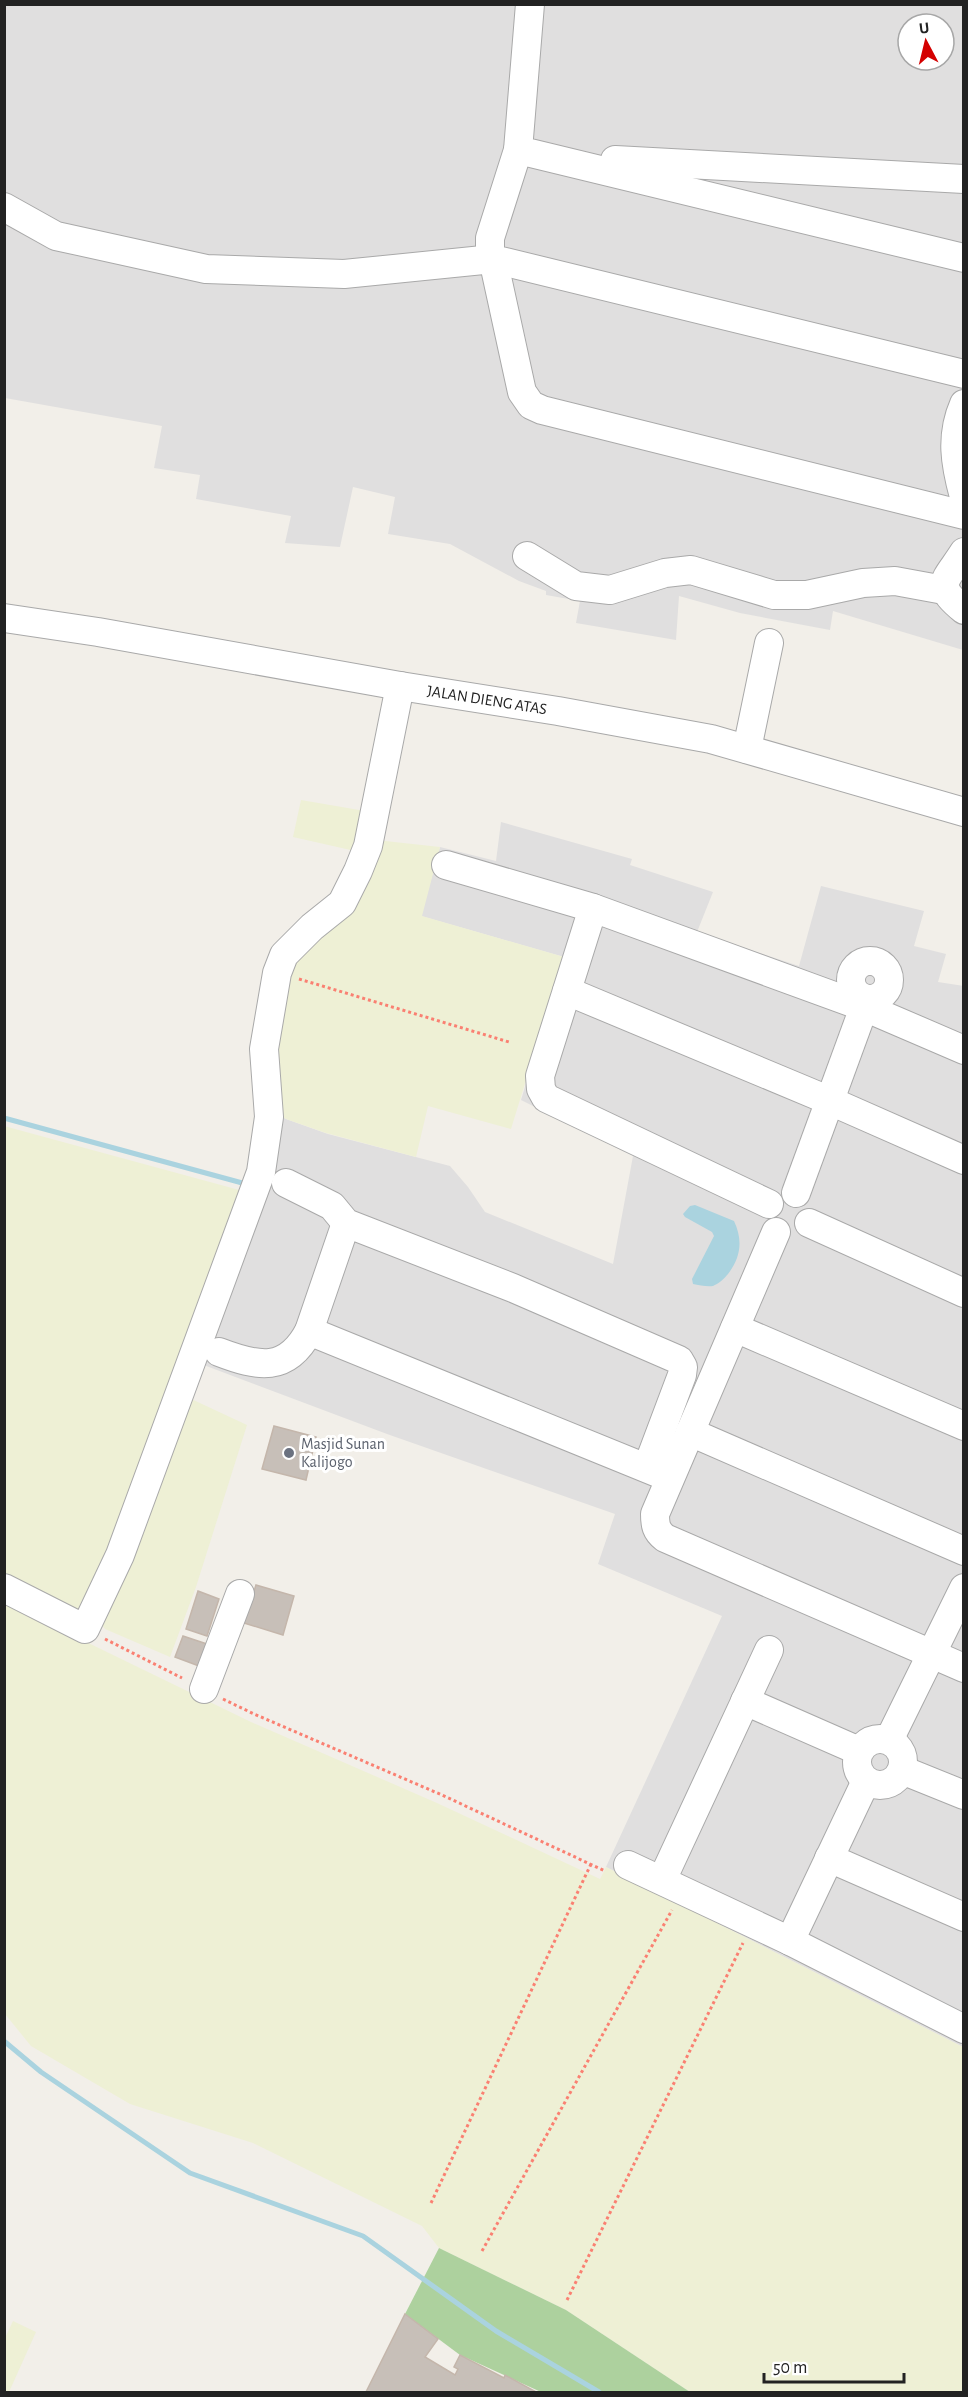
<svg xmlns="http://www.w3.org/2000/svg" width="968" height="2397" font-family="'Alegreya Sans',sans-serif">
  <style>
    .residential { fill: #e0dfdf; fill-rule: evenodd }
    .farmland { fill: #eef0d5 }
    .forest { fill: #add19e }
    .water { fill: #aad3df }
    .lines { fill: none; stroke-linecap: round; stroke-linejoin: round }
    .stream { stroke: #aad3df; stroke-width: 5 }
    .building { fill: #c7bfb8; stroke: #c4b6ab; stroke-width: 1.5 }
    .minor-casing { stroke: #a9a9a9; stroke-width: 30 }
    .path { stroke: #fa8072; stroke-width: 3; stroke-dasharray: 3 3; stroke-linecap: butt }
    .minor { stroke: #fff; stroke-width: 28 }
    .worship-dot { fill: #6b7280; stroke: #fff; stroke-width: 2 }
    .labels { text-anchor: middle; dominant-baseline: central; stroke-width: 6; stroke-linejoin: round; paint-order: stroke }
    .street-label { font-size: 16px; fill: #222; stroke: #fff }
    .worship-label { font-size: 16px; fill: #5b616d; stroke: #fff; text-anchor: start }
  </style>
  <rect width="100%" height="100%" fill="#f2efe9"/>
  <!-- residential -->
  <g class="residential">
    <path d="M 4,5 L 963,5 L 963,650 L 833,611 L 830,630 L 740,613 L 679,596 L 676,640 L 576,623 L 580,601 L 546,595 L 546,591 L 519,581 L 450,544 L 388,534 L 395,497 L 353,487 L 340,547 L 285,543 L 291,516 L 196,499 L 200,475 L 154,468 L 162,426 L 5,398 ZM 908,24 L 944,24 L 944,60 L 908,60 Z"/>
    <polygon points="501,822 632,859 630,865 713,892 697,932 799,966 821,886 924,911 914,946 946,954 938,982 964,986 963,2047 606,1867 722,1616 598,1564 615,1514 387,1434 201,1364 275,1112 286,1119 328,1134 450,1166 468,1187 485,1212 613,1264 633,1156 521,1100 564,957 421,916 440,847 496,861"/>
  </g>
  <!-- farmland -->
  <g class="farmland">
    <polygon points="301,800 365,811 355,851 293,837"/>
    <polygon points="376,840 440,847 422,916 564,957 511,1129 428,1106 416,1157 326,1133 286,1119 275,1112 272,1062 285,966"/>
    <polygon points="4,1126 243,1191 163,1424 81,1614 5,1575"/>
    <polygon points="187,1397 247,1425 196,1587 170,1657 105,1629 100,1622"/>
    <polygon points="4,1602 251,1722 437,1803 600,1879 606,1867 963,2047 963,2392 690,2392 566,2310 439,2248 422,2226 253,2143 130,2104 31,2046 5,2014"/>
    <polygon points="13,2321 36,2332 9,2392 5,2392 5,2338"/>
  </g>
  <!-- forest -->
  <polygon class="forest" points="439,2248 566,2310 690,2392 541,2392 460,2355 405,2314"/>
  <!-- water -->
  <path class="water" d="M 695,1205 L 734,1221 C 743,1240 741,1257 728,1274 C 724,1279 718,1284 713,1286 C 707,1287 699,1285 693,1284 L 692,1279 L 714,1236 L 712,1232 L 685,1217 L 683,1214 L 690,1206 Z"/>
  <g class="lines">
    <!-- stream -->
    <g class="stream">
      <polyline points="4,1118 246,1184"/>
      <polyline points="4,2041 41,2072 190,2173 363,2236 496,2331 599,2392"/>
    </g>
  </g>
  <!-- building -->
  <g class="building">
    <polygon points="274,1426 316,1437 306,1480 262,1469"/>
    <polygon points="256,1585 294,1596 283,1635 244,1623"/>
    <polygon points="198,1591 219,1599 207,1636 186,1629"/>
    <polygon points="183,1636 207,1644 199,1666 175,1657"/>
    <polygon points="405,2314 438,2339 425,2357 455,2375 458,2369 454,2367 460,2355 504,2378 505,2375 536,2392 366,2392"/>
  </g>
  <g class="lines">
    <defs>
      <g id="minor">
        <polyline points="530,4 518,150 964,258"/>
        <polyline points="518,150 490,238 490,251 493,259 964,374"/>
        <polyline points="615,160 964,179"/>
        <polyline points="4,207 56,236 206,269 344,274 493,259 522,392 531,405 542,410 964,515"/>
        <path d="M 964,404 C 950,436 955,464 964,497"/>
        <path d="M 964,552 C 946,581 932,584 964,610"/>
        <polyline points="527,556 576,586 610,590 665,573 691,570 774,595 807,595 863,583 895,581 944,590"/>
        <polyline points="4,618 98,632 400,686 558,711 711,739 964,812"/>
        <polyline points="747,749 769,643"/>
        <polyline points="446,865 593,908 864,1007 964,1050"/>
        <polyline points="593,908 540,1076 541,1089 546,1098 769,1204"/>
        <circle cx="870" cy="980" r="19"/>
        <polyline points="567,991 828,1100 964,1160"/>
        <polyline points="286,1183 332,1206 346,1223 513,1288 679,1360 683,1367 682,1375 647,1468"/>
        <polyline points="796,1193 867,999"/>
        <polyline points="809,1223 964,1293"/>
        <path d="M 776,1232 L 655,1514 C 655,1525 656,1531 665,1538 L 964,1668"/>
        <polyline points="735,1328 964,1426"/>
        <polyline points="309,1331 663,1475"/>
        <path d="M 219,1352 C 258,1367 287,1373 309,1331 L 346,1223"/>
        <polyline points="690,1432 964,1551"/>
        <polyline points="4,1588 85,1629 120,1555 261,1172 269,1117 264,1049 277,973 284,955 312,927 342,903 358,871 368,846 400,686"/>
        <polyline points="204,1689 240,1594"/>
        <polyline points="745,1701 859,1751"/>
        <circle cx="880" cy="1762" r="23"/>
        <polyline points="889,1740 964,1588"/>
        <polyline points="902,1770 964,1795"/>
        <polyline points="829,1858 964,1917"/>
        <polyline points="628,1865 790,1941 964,2029"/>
        <polyline points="662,1880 769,1650"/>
        <polyline points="790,1941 866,1781"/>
      </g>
    </defs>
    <!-- minor casing -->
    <use href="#minor" class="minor-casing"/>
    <!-- path -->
    <g class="path">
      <polyline points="299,979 509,1042"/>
      <polyline points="105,1639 182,1678"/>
      <polyline points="223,1699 254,1714 442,1795 605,1871"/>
      <polyline points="431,2203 591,1864"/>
      <polyline points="482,2251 672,1910"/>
      <polyline points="567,2300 743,1943"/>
    </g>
    <!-- minor -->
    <use href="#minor" class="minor"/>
  </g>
  <!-- markers -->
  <circle class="worship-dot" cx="289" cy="1453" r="6"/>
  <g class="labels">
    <!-- street labels -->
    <g class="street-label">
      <text transform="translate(487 700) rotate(9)">JALAN DIENG ATAS</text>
    </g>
    <!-- worship labels -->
    <g class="worship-label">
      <text x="301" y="1444">Masjid Sunan<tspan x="301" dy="18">Kalijogo</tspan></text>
    </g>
  </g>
  <!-- border -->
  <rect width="968" height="2397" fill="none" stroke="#222222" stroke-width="12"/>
  <!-- north arrow -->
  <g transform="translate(926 42) rotate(353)"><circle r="28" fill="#ffffff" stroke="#a7a7a7" stroke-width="1.5"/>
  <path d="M0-4.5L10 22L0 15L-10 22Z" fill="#d40000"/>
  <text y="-9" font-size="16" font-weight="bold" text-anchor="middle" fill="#222222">U</text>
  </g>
  <!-- scale -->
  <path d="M764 2373v9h140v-9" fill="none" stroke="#222222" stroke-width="3"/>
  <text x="773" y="2373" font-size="18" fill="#222222" stroke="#ffffff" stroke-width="4.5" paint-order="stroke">50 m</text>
</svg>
